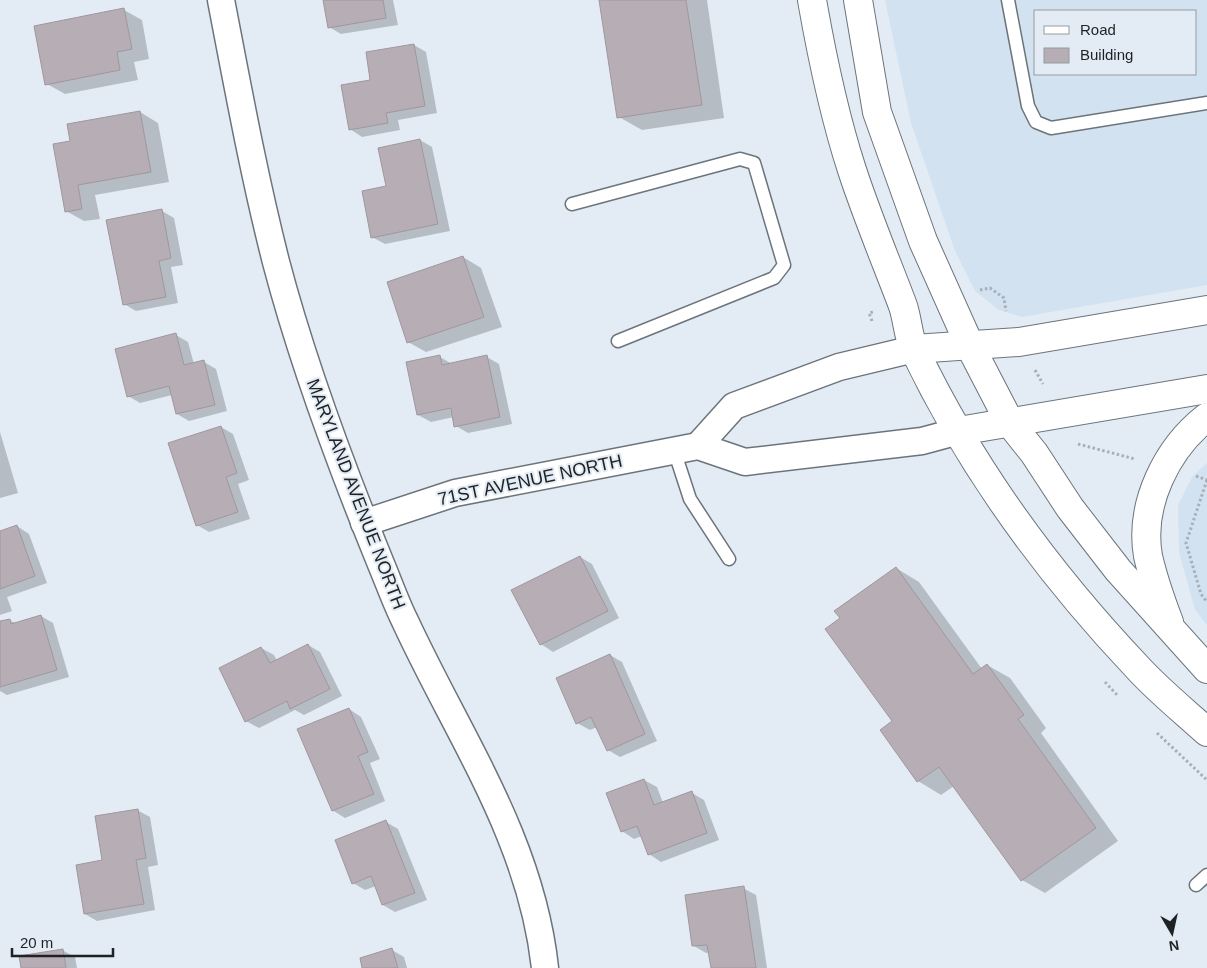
<svg xmlns="http://www.w3.org/2000/svg" width="1207" height="968" font-family="Arial,sans-serif">
  <style>
    .built { fill: #d3e2f0; fill-rule: evenodd }
    .shadow { fill: #0003 }
    .building { fill: #b7adb5; stroke: #a0969e }
    .lines { fill: none; stroke-linecap: round; stroke-linejoin: round }
    .service-casing { stroke: #6c747b; stroke-width: 15 }
    .minor-casing { stroke: #6c747b; stroke-width: 29 }
    .tertiary-casing { stroke: #6c747b; stroke-width: 30 }
    .path { stroke: #a8afb6; stroke-width: 3; stroke-dasharray: 2.5 2.5; stroke-linecap: butt }
    .service { stroke: #fff; stroke-width: 12 }
    .minor { stroke: #fff; stroke-width: 26 }
    .tertiary { stroke: #fff; stroke-width: 28 }
    .labels { text-anchor: middle; dominant-baseline: central; stroke-width: 4; stroke-linejoin: round; paint-order: stroke }
    .street-label { font-size: 18px; fill: #1e2225; stroke: #e3ecf5 }
  </style>
  <rect width="100%" height="100%" fill="#e3ecf5"/>
  <!-- built -->
  <g class="built">
    <path d="M 885,0 L 1207,0 L 1207,285 L 1022,317 L 999,310 L 975,291 L 955,251 L 911,123 ZM 1036,11 L 1196,11 L 1196,74 L 1036,74 Z"/>
    <polygon points="1207,463 1207,625 1195,610 1179,552 1178,505 1192,477"/>
  </g>
  <!-- shadow -->
  <g class="shadow">
    <polygon points="324,0 393,0 398,25 341,34 329,27"/>
    <polygon points="601,0 707,0 724,118 642,130 619,117"/>
    <polygon points="124,10 142,20 149,59 134,62 138,80 65,94 47,84"/>
    <polygon points="414,45 426,52 437,113 398,120 400,130 362,137 350,129 372,81"/>
    <polygon points="140,112 158,123 169,182 95,195 100,219 84,221 66,211 72,142"/>
    <polygon points="420,140 432,147 450,231 385,244 372,237 388,187"/>
    <polygon points="162,211 174,218 183,265 171,267 178,303 136,311 124,304"/>
    <polygon points="463,257 481,268 502,327 426,352 408,342"/>
    <polygon points="176,335 188,342 194,364 204,362 216,369 227,411 189,421 177,414 172,395 140,403 128,396"/>
    <polygon points="440,357 452,364 487,357 499,364 512,424 468,433 456,426 454,417 431,422 418,415"/>
    <polygon points="221,427 233,434 249,480 238,484 250,519 209,532 197,525"/>
    <polygon points="0,432 18,493 0,498"/>
    <polygon points="17,526 29,534 47,583 7,597 12,611 0,615 0,532"/>
    <polygon points="580,557 592,564 619,618 553,652 541,644"/>
    <polygon points="896,568 919,582 982,669 987,665 1010,678 1046,728 1041,733 1118,841 1045,893 1022,880 954,786 941,795 918,781 881,730 893,722 842,619"/>
    <polygon points="41,616 53,623 69,677 7,695 0,691 0,623 9,620 15,623"/>
    <polygon points="308,645 320,652 342,696 304,715 295,710 259,728 246,721 261,648 274,655 277,661"/>
    <polygon points="610,655 622,662 657,741 620,757 608,750 597,727 590,730 577,723"/>
    <polygon points="349,709 361,717 380,759 370,763 385,801 345,818 332,810"/>
    <polygon points="644,780 657,787 663,803 692,793 704,800 719,840 661,862 649,854 642,836 634,839 622,831"/>
    <polygon points="137,810 150,817 158,865 148,867 155,910 97,921 85,914 104,861"/>
    <polygon points="386,822 398,829 427,900 395,912 383,905 376,886 365,890 353,883"/>
    <polygon points="743,888 756,895 767,968 712,968 710,952 706,953 694,946"/>
    <polygon points="62,950 75,957 77,968 23,968"/>
    <polygon points="392,950 404,957 407,968 364,968"/>
  </g>
  <!-- building -->
  <g class="building">
    <polygon points="323,0 383,0 386,18 328,28"/>
    <polygon points="599,0 686,0 702,105 617,118"/>
    <polygon points="124,8 132,49 117,52 120,70 45,85 34,26"/>
    <polygon points="414,44 425,106 386,113 388,123 349,130 341,85 370,80 366,52"/>
    <polygon points="140,111 151,172 78,185 82,209 65,212 53,144 70,141 67,124"/>
    <polygon points="420,139 438,224 371,238 362,191 386,186 378,148"/>
    <polygon points="162,209 171,258 159,261 166,297 123,305 106,220"/>
    <polygon points="463,256 484,317 407,343 387,282"/>
    <polygon points="176,333 184,365 204,360 215,405 176,414 169,386 127,397 115,349"/>
    <polygon points="440,355 442,365 487,355 500,417 454,427 451,408 417,415 406,362"/>
    <polygon points="221,426 237,473 226,477 238,512 196,526 168,443"/>
    <polygon points="17,525 35,576 0,589 0,531"/>
    <polygon points="580,556 608,611 540,645 511,590"/>
    <polygon points="896,567 973,674 987,664 1024,715 1018,719 1096,828 1021,881 939,767 917,782 880,730 892,721 825,629 840,618 834,611"/>
    <polygon points="41,615 57,670 0,687 0,621 10,619 11,624"/>
    <polygon points="308,644 330,689 290,709 287,701 245,722 219,668 261,647 270,663"/>
    <polygon points="610,654 645,734 607,751 591,717 576,724 556,678"/>
    <polygon points="349,708 368,752 358,756 374,794 332,811 297,729"/>
    <polygon points="644,779 654,805 692,791 707,833 648,855 637,826 621,832 606,793"/>
    <polygon points="138,809 146,858 136,860 144,904 84,914 76,865 102,860 95,816"/>
    <polygon points="386,820 415,893 382,905 371,876 352,884 335,840"/>
    <polygon points="744,886 756,968 711,968 707,945 692,946 685,895"/>
    <polygon points="392,948 398,968 362,968 360,958"/>
    <polygon points="63,949 66,968 21,968 19,956"/>
  </g>
  <g class="lines">
    <defs>
      <g id="service">
        <polyline points="1008,0 1028,106 1036,122 1051,128 1207,103"/>
        <polyline points="572,204 740,159 754,163 784,265 774,278 618,341"/>
        <polyline points="674,450 690,499 729,559"/>
        <polyline points="1196,885 1207,875"/>
      </g>
      <g id="minor">
        <path d="M 221,0 C 238,88 254,176 276,262 C 303,365 341,466 381,564 C 389,583 396,603 405,621 C 458,736 531,838 545,968"/>
        <polyline points="698,446 734,406 839,367 914,349"/>
        <polyline points="364,523 455,493 698,446 745,462 922,441 959,431"/>
      </g>
      <g id="tertiary">
        <path d="M 812,0 C 822,57 834,115 852,170 C 867,216 886,261 903,306 C 908,321 908,338 915,351 C 971,468 1049,574 1138,668 C 1159,691 1184,711 1207,732"/>
        <polyline points="858,0 877,112 923,241 970,346 1010,423 1034,453 1070,508 1118,570 1207,669"/>
        <polyline points="914,349 1019,342 1207,310"/>
        <polyline points="959,431 1207,389"/>
        <path d="M 1169,622 C 1161,601 1153,578 1148,556 C 1139,504 1167,448 1207,417"/>
      </g>
    </defs>
    <!-- service casing -->
    <use href="#service" class="service-casing"/>
    <!-- minor casing -->
    <use href="#minor" class="minor-casing"/>
    <!-- tertiary casing -->
    <use href="#tertiary" class="tertiary-casing"/>
    <!-- path -->
    <g class="path">
      <polyline points="980,290 990,288 1004,298 1006,311"/>
      <polyline points="872,321 869,313 873,312"/>
      <polyline points="1035,370 1043,384"/>
      <polyline points="1078,444 1135,459"/>
      <polyline points="1196,476 1207,480"/>
      <polyline points="1207,480 1186,543 1201,594 1207,602"/>
      <polyline points="1105,682 1118,696"/>
      <polyline points="1157,733 1207,780"/>
    </g>
    <!-- service -->
    <use href="#service" class="service"/>
    <!-- minor -->
    <use href="#minor" class="minor"/>
    <!-- tertiary -->
    <use href="#tertiary" class="tertiary"/>
  </g>
  <g class="labels">
    <!-- street labels -->
    <g class="street-label">
      <text transform="translate(530 480) rotate(-12)">71ST AVENUE NORTH</text>
      <text transform="translate(356 494) rotate(69)">MARYLAND AVENUE NORTH</text>
    </g>
  </g>
  <!-- legend -->
  <rect x="1034" y="10" width="162" height="65" fill="#e3ecf5" stroke="#949ba2"/>
  <rect x="1044" y="26" width="25" height="8" fill="#ffffff" stroke="#949ba2"/>
  <text x="1080" y="35" font-size="15" fill="#1e2225">Road</text>
  <rect x="1044" y="48" width="25" height="15" fill="#b7adb5" stroke="#949ba2"/>
  <text x="1080" y="60" font-size="15" fill="#1e2225">Building</text>
  <!-- north arrow -->
  <g transform="translate(1172 933) rotate(171)" stroke="#e3ecf5" stroke-width="4" paint-order="stroke">
  <path d="M0-4L9 19L0 12L-9 19Z" fill="#1e2225"/>
  <text y="-8" font-size="14" font-weight="bold" text-anchor="middle" fill="#1e2225">N</text>
  </g>
  <!-- scale -->
  <path d="M12 948v8h101v-8" fill="none" stroke="#1e2225" stroke-width="2.5"/>
  <text x="20" y="948" font-size="15" fill="#1e2225" stroke="#e3ecf5" stroke-width="4" paint-order="stroke">20 m</text>
</svg>
